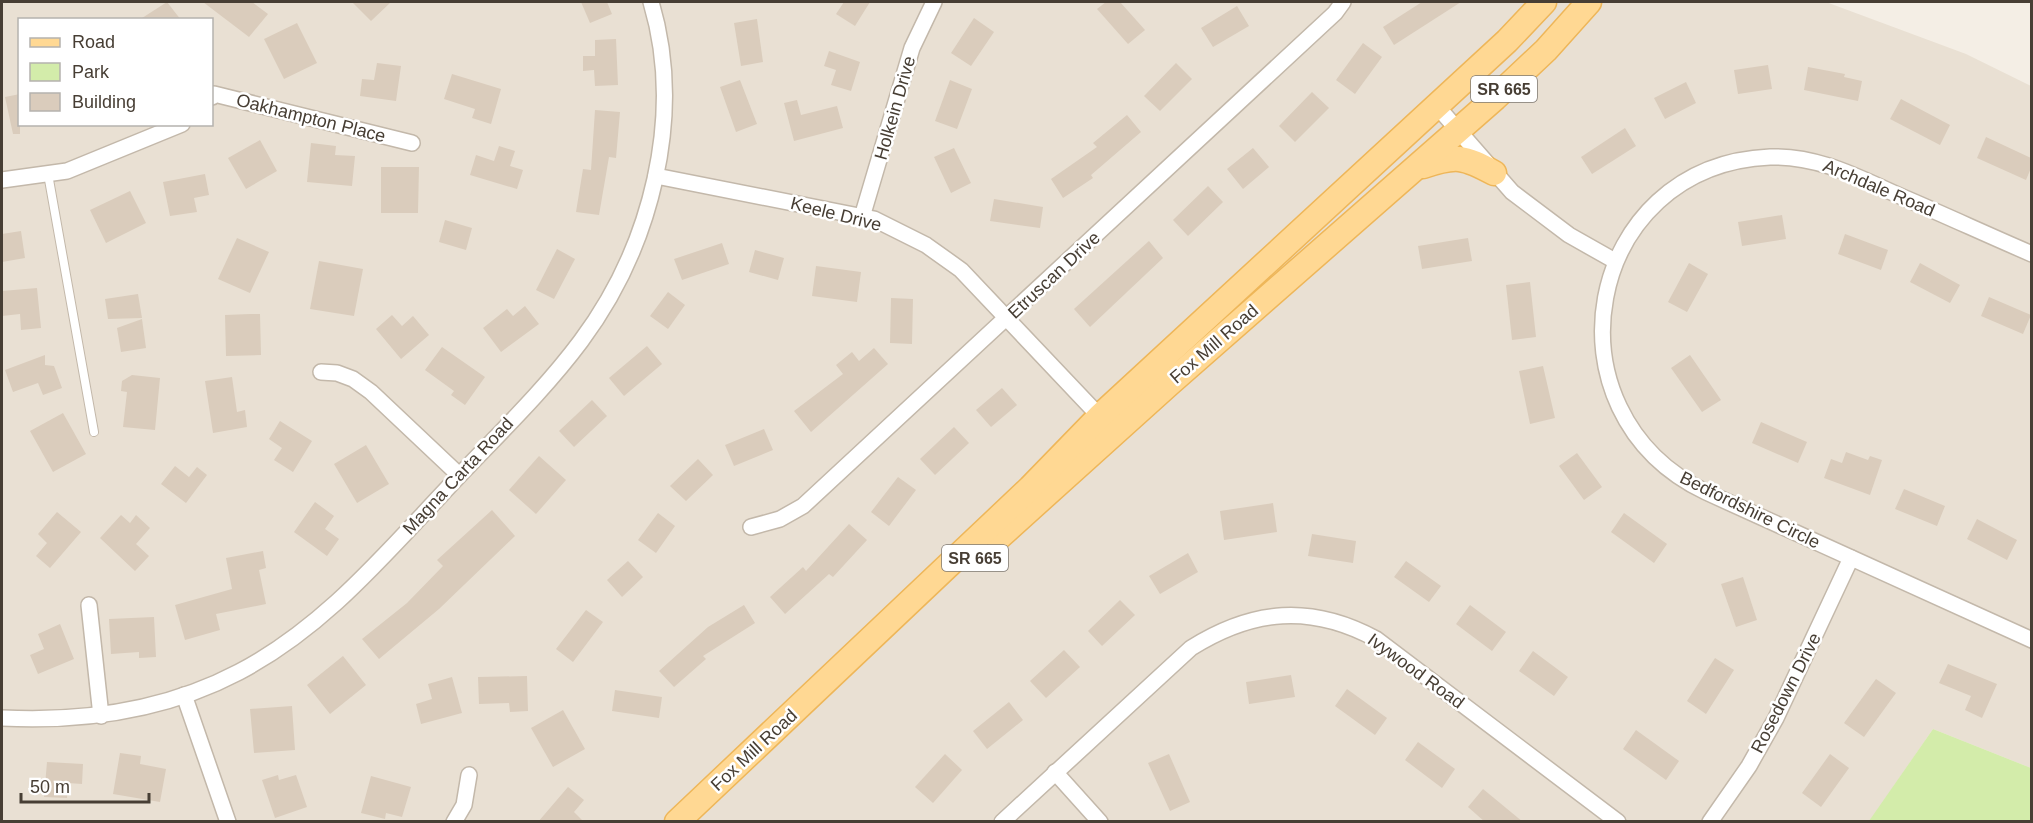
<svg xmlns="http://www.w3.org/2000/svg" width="2033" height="823" font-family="Arial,sans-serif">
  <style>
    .residential { fill: #e9e0d3; fill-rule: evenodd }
    .green { fill: #d3ecaa }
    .building { fill: #daccbc }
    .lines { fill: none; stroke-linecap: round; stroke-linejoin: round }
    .lane-casing { stroke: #c3b8aa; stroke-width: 10 }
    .street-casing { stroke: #c3b8aa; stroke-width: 18 }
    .primary-casing { stroke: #eeb659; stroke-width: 27 }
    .lane { stroke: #fff; stroke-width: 8 }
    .street { stroke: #fff; stroke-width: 15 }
    .primary { stroke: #ffd893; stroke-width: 24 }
    .labels { text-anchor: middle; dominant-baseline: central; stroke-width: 5; stroke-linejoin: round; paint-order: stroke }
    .shield { fill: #fff; stroke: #7e7871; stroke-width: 1.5 }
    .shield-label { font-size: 16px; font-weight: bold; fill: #473e34 }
    .street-label { font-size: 18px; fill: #473e34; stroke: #fff }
  </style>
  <rect width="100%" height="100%" fill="#f4eee5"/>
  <!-- residential -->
  <path class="residential" d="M 2,2 L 1826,2 L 1966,54 L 2031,86 L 2031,768 L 1933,729 L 1869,822 L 2,822 ZM 20,20 L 212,20 L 212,124 L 20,124 Z"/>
  <!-- green -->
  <polygon class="green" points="1933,729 2031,768 2031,821 1869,821"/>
  <!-- building -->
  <g class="building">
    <polygon points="167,2 181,20 139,20"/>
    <polygon points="203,2 252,2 268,14 249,37"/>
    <polygon points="352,2 391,2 371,21"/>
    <polygon points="581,2 607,2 612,14 590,23"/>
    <polygon points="844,2 870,2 855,26 836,14"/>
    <polygon points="1106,2 1120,2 1145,30 1128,44 1097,9"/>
    <polygon points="1422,2 1461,2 1394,45 1383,27"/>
    <polygon points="1237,6 1249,26 1213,47 1201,28"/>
    <polygon points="974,18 994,32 971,66 951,53"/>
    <polygon points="757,19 763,62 741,66 734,23"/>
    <polygon points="297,23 317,63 284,79 264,39"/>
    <polygon points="616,39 618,85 595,86 594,70 583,71 583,56 595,56 595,40"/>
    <polygon points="1363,43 1382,57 1355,94 1336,80"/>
    <polygon points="829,51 860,62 851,91 831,85 836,70 824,66"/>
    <polygon points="377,63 401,66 396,101 360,96 362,79 374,80"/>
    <polygon points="1176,63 1192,79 1160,111 1144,96"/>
    <polygon points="1768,65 1772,89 1738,94 1734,70"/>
    <polygon points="1808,67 1845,74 1844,77 1862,81 1858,101 1804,90"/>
    <polygon points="452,74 501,89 491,124 472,118 475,109 444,99"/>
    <polygon points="740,80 757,124 736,132 720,87"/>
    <polygon points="950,80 972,89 957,129 935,121"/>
    <polygon points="1686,82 1696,103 1665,119 1654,98"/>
    <polygon points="1312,92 1329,108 1295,142 1279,126"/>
    <polygon points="20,94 20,134 13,134 5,97"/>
    <polygon points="1901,99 1950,125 1940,145 1890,119"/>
    <polygon points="797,100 801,115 837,106 843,128 794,141 784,103"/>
    <polygon points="595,110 620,112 616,158 609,157 599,215 576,212 583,169 591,170"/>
    <polygon points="1127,115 1141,132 1091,175 1093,178 1063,198 1051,179 1097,147 1093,143"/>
    <polygon points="1625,128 1636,146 1592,174 1581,157"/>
    <polygon points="1986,137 2031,158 2031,168 2026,180 1977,158"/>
    <polygon points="260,140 277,171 246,189 228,158"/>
    <polygon points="311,143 336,146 335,155 355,156 352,186 307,182"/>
    <polygon points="499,146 515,151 510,166 523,170 517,189 470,175 476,155 494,161"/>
    <polygon points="954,148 971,183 951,193 934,157"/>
    <polygon points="1253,148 1269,167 1243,189 1227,169"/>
    <polygon points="381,167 419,167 418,213 381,213"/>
    <polygon points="205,174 209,195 194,198 197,212 170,216 163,182"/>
    <polygon points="1208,186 1223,202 1188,236 1173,220"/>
    <polygon points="130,191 146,223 106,243 90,210"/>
    <polygon points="994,199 1043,207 1040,228 990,221"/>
    <polygon points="1782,215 1786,239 1742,246 1738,222"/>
    <polygon points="445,220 472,228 466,250 439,242"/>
    <polygon points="21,231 25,258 2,262 2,234"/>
    <polygon points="1845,234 1888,250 1881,270 1838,254"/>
    <polygon points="237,238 269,252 250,293 218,279"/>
    <polygon points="1468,238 1472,261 1422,269 1418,246"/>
    <polygon points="1149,241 1163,258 1090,327 1074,309"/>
    <polygon points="722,243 729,264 682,280 674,259"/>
    <polygon points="557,249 575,259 554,299 536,290"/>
    <polygon points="755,250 784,258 778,280 749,272"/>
    <polygon points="319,261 363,269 354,316 310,309"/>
    <polygon points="1689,263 1708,274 1687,312 1668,302"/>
    <polygon points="1920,263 1960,285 1950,303 1910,282"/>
    <polygon points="816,266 861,272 857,302 812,296"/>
    <polygon points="1530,282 1536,337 1512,340 1506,285"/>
    <polygon points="37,288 41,328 21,330 20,314 2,316 2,291"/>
    <polygon points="668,292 685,305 668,329 650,316"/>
    <polygon points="138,294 142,318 108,319 105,299"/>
    <polygon points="1989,297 2031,315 2023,334 1981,316"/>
    <polygon points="891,298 913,299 912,344 890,343"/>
    <polygon points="525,306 539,324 501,352 483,328 507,309 513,316"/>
    <polygon points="250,314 260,314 261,355 226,356 225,315"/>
    <polygon points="392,315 402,326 413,316 429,335 401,359 376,329"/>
    <polygon points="142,319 146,348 121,352 117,328"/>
    <polygon points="647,346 662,364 624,396 609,378"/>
    <polygon points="442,347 485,377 465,405 451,395 454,391 425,370"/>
    <polygon points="874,348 888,364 811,432 794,411 843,374 836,365 852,352 859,361"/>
    <polygon points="45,355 45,365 54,366 62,388 43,395 38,383 13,392 5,370"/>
    <polygon points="1690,355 1721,400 1702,412 1671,368"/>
    <polygon points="1543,366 1555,418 1530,424 1519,371"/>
    <polygon points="132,375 160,378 155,430 123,427 127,392 121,391 122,381"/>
    <polygon points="232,377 237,412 245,410 247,427 213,433 205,381"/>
    <polygon points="1002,388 1017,405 991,427 976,410"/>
    <polygon points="592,400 607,416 574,447 559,431"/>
    <polygon points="63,413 86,454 53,472 30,431"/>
    <polygon points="280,421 312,441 293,472 274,460 282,448 269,439"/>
    <polygon points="1761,422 1807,442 1798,463 1752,443"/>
    <polygon points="954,427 969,443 935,475 920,459"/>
    <polygon points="764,429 773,450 734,466 725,445"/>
    <polygon points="366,445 389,484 357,503 334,464"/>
    <polygon points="1846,452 1868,460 1870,456 1882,460 1870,495 1824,478 1831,459 1842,463"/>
    <polygon points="1577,453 1602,487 1584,500 1559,466"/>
    <polygon points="539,456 566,480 536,514 509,490"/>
    <polygon points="698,459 713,475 686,501 670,486"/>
    <polygon points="175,466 189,477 197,467 207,475 186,503 161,484"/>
    <polygon points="898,477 916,490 889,526 871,512"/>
    <polygon points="1904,489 1945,506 1937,526 1895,509"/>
    <polygon points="315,502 334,516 325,529 339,539 327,556 294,532"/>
    <polygon points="1273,503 1277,532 1224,540 1220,511"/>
    <polygon points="492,510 515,536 439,609 379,659 362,639 407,603 443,566 437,560"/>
    <polygon points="57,512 81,532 50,568 36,556 47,543 38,534"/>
    <polygon points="658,513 675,526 656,553 638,540"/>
    <polygon points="1624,513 1667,544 1654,563 1611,532"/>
    <polygon points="121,515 130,523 136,515 150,528 136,544 149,556 135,571 100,538"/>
    <polygon points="1977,519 2017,540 2007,560 1967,539"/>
    <polygon points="849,524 867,540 833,577 829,574 785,614 770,597 803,567 806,571"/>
    <polygon points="1312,534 1356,541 1353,563 1308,556"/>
    <polygon points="263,551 266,568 259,570 266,604 216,614 220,630 185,640 175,605 232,589 226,558"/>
    <polygon points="1188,553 1198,572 1160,594 1149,576"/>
    <polygon points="628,561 643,577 622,597 607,580"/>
    <polygon points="1406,561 1441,586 1429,602 1394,577"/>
    <polygon points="1743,577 1757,620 1736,627 1721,584"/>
    <polygon points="1120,600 1135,615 1102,646 1088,631"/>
    <polygon points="744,605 755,623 703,656 706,659 674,687 659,671 708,627"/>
    <polygon points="1470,605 1506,632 1492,651 1456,624"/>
    <polygon points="586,610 603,622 573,662 556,649"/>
    <polygon points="154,617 156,657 139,658 139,652 111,654 109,619"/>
    <polygon points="60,624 74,659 38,674 30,655 44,649 38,634"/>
    <polygon points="1064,650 1080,667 1046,698 1030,681"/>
    <polygon points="1533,651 1568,677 1554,696 1519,671"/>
    <polygon points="343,656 366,685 330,714 307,685"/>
    <polygon points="1715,658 1734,670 1706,714 1687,701"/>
    <polygon points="1948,664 1997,684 1982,718 1965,710 1971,696 1939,683"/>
    <polygon points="1291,675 1295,697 1249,704 1246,682"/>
    <polygon points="527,676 528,711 510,712 509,703 479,704 478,677"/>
    <polygon points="452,677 462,713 421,724 416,704 432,699 428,684"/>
    <polygon points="1876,679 1896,693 1864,737 1844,723"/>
    <polygon points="1347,689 1387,718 1375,735 1335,706"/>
    <polygon points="615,690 662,697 659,718 612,711"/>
    <polygon points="1009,702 1023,720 987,749 973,731"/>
    <polygon points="292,706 295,750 254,753 250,709"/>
    <polygon points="563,710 585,749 553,767 531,728"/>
    <polygon points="1636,730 1679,761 1666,780 1623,749"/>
    <polygon points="1418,742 1455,769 1442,788 1405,760"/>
    <polygon points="120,753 141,756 140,764 166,769 160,802 113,794"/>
    <polygon points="945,754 962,770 933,803 915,787"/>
    <polygon points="1169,754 1190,802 1170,811 1148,763"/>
    <polygon points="1830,754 1849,768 1821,807 1802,793"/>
    <polygon points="47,762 83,764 82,784 68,783 67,798 44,797"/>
    <polygon points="278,775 279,780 296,775 307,807 275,818 262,780"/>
    <polygon points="371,776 411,787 402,817 386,813 385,819 361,813"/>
    <polygon points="568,787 584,800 574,812 584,822 538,822"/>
    <polygon points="1483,789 1523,822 1485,822 1468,807"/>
  </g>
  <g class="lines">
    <defs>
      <polyline id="lane" points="48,174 94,432"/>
      <g id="street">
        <polyline points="212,97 214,94 412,143"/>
        <polyline points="1436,105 1512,192 1569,235 1615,261"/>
        <polyline points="656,176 874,219 926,245 961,270 1104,421"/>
        <polyline points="2,180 67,171 182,124"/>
        <polyline points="862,217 912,48 934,2"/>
        <path d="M 2032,254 C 1990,236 1949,217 1907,199 C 1863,180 1820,155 1770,157 C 1584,165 1539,412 1706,492 L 2032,640"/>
        <polyline points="321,372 337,373 353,379 371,392 459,475"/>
        <polyline points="751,527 780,519 803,506 1335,13 1343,2"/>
        <polyline points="89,605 101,716"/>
        <polyline points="184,695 228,822"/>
        <path d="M 2,718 C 84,722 165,711 239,672 C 321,629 379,561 442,494 C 488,444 540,396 581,341 C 651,247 685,116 651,2"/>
        <polyline points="1055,772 1100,822"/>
        <polyline points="454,822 464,805 469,775"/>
        <path d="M 1002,822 L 1191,648 C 1253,609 1311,604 1376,639 L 1618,822"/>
        <polyline points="1710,822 1749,766 1776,718 1851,558"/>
      </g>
      <g id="primary">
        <path d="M 1423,166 C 1456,155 1463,156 1494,173"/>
        <polyline points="998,538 1170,383 1495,98 1546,50 1589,2"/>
        <polyline points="677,822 1030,488 1100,416 1507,41 1544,2"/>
      </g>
    </defs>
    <!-- lane casing -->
    <use href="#lane" class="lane-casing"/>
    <!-- street casing -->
    <use href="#street" class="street-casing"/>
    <!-- primary casing -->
    <use href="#primary" class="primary-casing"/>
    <!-- lane -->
    <use href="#lane" class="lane"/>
    <!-- street -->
    <use href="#street" class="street"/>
    <!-- primary -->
    <use href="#primary" class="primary"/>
  </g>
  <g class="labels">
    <!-- shield labels -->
    <g class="shield">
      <rect x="1471" y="76" width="66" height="26" rx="4.5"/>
      <rect x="942" y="545" width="66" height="26" rx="4.5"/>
    </g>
    <g class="shield-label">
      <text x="1504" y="89">SR 665</text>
      <text x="975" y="558">SR 665</text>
    </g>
    <!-- street labels -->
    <g class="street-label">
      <text transform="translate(895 108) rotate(-74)">Holkein Drive</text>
      <text transform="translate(311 118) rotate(14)">Oakhampton Place</text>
      <text transform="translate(1879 188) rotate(23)">Archdale Road</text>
      <text transform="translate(836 214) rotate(14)">Keele Drive</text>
      <text transform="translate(1054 275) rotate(-43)">Etruscan Drive</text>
      <text transform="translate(1214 344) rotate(-41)">Fox Mill Road</text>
      <text transform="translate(458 476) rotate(-47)">Magna Carta Road</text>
      <text transform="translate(1750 510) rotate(26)">Bedfordshire Circle</text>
      <text transform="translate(1416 671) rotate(36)">Ivywood Road</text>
      <text transform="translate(1786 693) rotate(-63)">Rosedown Drive</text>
      <text transform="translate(754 750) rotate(-43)">Fox Mill Road</text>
    </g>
  </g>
  <!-- border -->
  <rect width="2033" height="823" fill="none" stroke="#473e34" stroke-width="6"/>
  <!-- legend -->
  <rect x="18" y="18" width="195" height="108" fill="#ffffff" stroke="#b5b2ae" stroke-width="1.5"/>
  <rect x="30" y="38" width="30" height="9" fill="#ffd893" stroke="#b5b2ae" stroke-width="1.5"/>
  <text x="72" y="48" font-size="18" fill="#473e34">Road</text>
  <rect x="30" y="63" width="30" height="18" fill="#d3ecaa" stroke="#b5b2ae" stroke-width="1.5"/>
  <text x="72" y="78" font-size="18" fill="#473e34">Park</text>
  <rect x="30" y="93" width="30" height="18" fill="#daccbc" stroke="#b5b2ae" stroke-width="1.5"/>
  <text x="72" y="108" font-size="18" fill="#473e34">Building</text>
  <!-- scale -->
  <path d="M21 793v9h128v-9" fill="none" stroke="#473e34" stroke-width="3"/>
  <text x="30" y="793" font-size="18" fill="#473e34" stroke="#ffffff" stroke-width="4.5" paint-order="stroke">50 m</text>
</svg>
